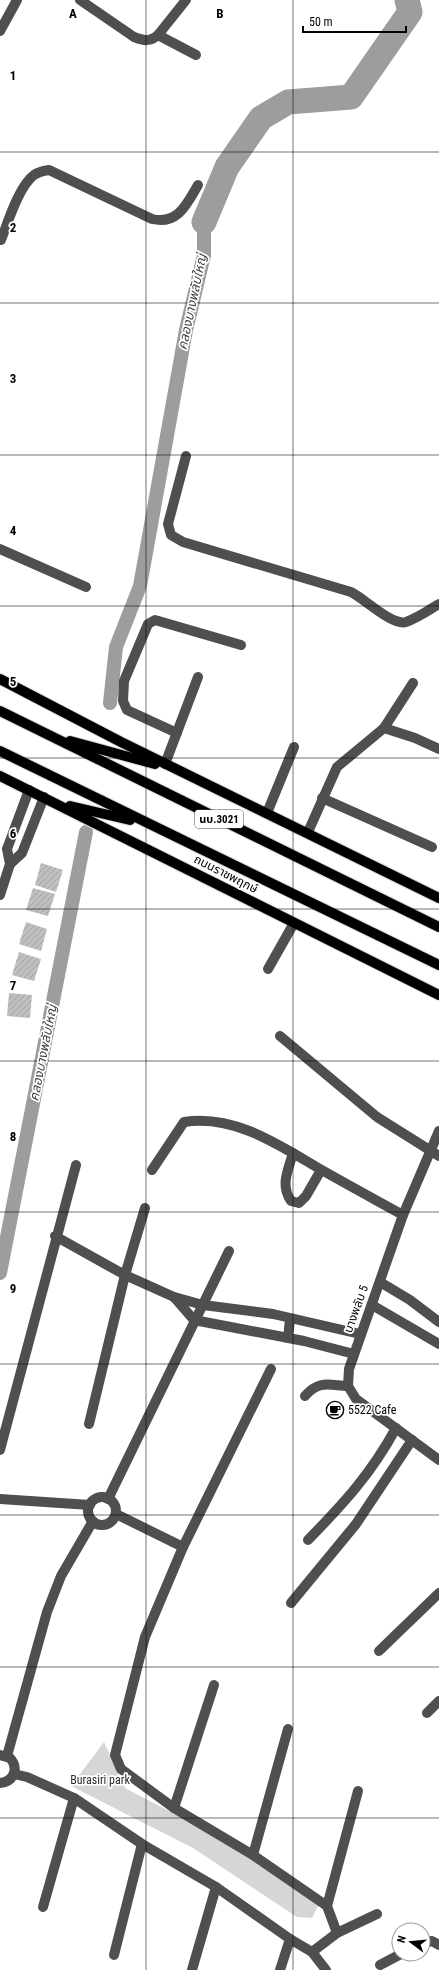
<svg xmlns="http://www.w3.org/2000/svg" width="439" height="1970" font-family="'Roboto Condensed','Noto Sans Thai',sans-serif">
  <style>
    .park { fill: #d6d6d6 }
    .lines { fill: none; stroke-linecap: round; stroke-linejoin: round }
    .canal { stroke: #9d9d9d; stroke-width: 14 }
    .river { stroke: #9d9d9d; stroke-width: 25 }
    .building { fill: url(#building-hatch) }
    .major-casing { stroke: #dbdbdb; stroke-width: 12 }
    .minor { stroke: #4f4f4f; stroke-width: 10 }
    .major { stroke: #000; stroke-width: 10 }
    .grid { fill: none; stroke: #000; stroke-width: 1; stroke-opacity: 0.55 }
    .labels { text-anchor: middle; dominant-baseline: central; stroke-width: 3.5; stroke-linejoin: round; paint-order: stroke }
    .shield { fill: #fff; stroke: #4c4c4c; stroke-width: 1 }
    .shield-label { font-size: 11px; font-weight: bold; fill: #000 }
    .street-label { font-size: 12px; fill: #000; stroke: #fff }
    .poi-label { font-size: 12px; fill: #000; stroke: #fff; text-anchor: start }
    .park-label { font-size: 12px; fill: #2d2d2d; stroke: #fff }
    .water-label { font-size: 13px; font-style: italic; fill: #3e3e3e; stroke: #fff }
    .grid-label { font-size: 13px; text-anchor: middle; font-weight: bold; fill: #000; stroke: #fff; stroke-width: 3.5; stroke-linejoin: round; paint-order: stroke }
  </style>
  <defs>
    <pattern id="building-hatch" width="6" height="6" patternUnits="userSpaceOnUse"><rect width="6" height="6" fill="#bfbfbf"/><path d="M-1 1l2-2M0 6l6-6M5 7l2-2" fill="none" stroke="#a2a2a2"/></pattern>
  </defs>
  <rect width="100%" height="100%" fill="#fff"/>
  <!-- park -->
  <polygon class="park" points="104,1742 125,1788 272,1865 321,1900 312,1918 297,1917 193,1848 71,1786"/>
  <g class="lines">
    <!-- canal -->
    <g class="canal">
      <polyline points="110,703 116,647 140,586 186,330 204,255 204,222"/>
      <polyline points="0,1273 86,832"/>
    </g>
    <!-- river -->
    <polyline class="river" points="204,222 227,167 261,118 288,102 351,97 410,12 407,0"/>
  </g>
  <!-- building -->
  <g class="building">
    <polygon points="41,863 63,870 56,892 35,885"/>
    <polygon points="33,888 55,894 48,916 26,910"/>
    <polygon points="26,922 47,929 41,951 19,944"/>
    <polygon points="19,952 41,959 34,981 12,975"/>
    <polygon points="9,993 32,995 30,1018 7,1016"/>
  </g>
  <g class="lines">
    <defs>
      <g id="major">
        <polyline points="0,679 121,742 439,898"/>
        <polyline points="0,711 439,927"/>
        <polyline points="70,741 155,764"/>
        <polyline points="0,751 439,965"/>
        <polyline points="0,776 439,995"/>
        <polyline points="70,806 130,820"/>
      </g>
    </defs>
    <!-- major casing -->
    <use href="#major" class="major-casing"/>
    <!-- minor -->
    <g class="minor">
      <path d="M 80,0 L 134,37 C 144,41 150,42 158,35 L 186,0"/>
      <polyline points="0,31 17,0"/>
      <polyline points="158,35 196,55"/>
      <path d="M 1,240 C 8,222 19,186 34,175 C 38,172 43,171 49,170 L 152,219 C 178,225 187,204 198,185"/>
      <path d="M 186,456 L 168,524 L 171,535 L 183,542 L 351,592 C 365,599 392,626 406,622 C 418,618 429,610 439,604"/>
      <polyline points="0,549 86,587"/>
      <polyline points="384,728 413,683"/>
      <polyline points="177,733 127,710 123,701 124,681 148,624 155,620 241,645"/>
      <polyline points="165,764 198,677"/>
      <polyline points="322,798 432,847"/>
      <polyline points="267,813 294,747"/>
      <polyline points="308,832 337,767 384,728 415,738 439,749"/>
      <polyline points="10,864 22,853 44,797"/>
      <polyline points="0,895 10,864 7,849 29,790"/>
      <polyline points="268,969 294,923"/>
      <polyline points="280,1036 377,1117 439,1156"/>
      <polyline points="439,1131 403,1215 349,1369 348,1386 356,1399 439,1460"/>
      <path d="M 293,1153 C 288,1171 280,1185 291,1201 L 299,1203 L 306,1196 L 321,1170"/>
      <path d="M 152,1170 L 184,1122 C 234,1114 279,1145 320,1169 C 348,1185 376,1200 403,1215"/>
      <polyline points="55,1236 125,1275 174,1297 203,1305 273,1314 360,1334"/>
      <polyline points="380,1282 410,1300 439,1322"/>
      <polyline points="174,1297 194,1320 304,1341 354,1354"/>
      <polyline points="372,1305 439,1344"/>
      <polyline points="288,1338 290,1319"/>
      <polyline points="271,1369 183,1547 145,1637 115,1755 121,1769 174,1808 253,1855 327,1906 337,1933"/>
      <path d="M 305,1396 C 319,1380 328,1385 348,1386"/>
      <polyline points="89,1424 125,1275 145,1208"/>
      <polyline points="0,1450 76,1165"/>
      <circle cx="102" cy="1511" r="14"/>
      <polyline points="0,1499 90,1505"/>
      <polyline points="108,1499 229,1251"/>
      <polyline points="116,1514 183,1547"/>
      <path d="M 308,1540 C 344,1503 371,1474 396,1428"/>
      <polyline points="291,1603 356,1524 412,1440"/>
      <polyline points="379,1651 439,1593"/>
      <polyline points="427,1713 439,1701"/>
      <path d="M 0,1755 L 10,1758 C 19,1768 14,1782 0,1783"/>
      <polyline points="7,1756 47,1612 61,1576 93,1521"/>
      <polyline points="14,1774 27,1777 74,1798 142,1844 216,1887 290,1939 312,1952 337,1933 377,1914"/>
      <polyline points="174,1808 214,1685"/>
      <polyline points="253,1855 288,1729"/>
      <polyline points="327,1906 358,1791"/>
      <polyline points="43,1907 74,1798"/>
      <polyline points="423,1943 432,1941 439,1945"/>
      <polyline points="312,1952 326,1970"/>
      <polyline points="114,1955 142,1844"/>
      <polyline points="380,1965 401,1954"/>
      <polyline points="192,1970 216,1887"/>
      <polyline points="280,1970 290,1939"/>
    </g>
    <!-- major -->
    <use href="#major" class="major"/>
  </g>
  <!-- grid -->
  <path class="grid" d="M 146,0 L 146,1970M 293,0 L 293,1970M 0,152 L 439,152M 0,303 L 439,303M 0,455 L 439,455M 0,606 L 439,606M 0,758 L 439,758M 0,909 L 439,909M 0,1061 L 439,1061M 0,1212 L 439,1212M 0,1364 L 439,1364M 0,1515 L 439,1515M 0,1667 L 439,1667M 0,1818 L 439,1818"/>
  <!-- icons -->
  <defs>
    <symbol id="cafe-ring" viewBox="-11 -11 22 22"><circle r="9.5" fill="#fff" stroke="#000" stroke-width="1.5"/><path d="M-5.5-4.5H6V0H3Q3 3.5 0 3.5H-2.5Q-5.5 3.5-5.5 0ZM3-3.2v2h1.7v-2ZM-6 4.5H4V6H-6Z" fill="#000"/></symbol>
  </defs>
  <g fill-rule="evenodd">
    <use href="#cafe-ring" x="325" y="1400" width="20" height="20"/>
  </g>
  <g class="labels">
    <!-- shield labels -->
    <rect class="shield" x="195" y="810" width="48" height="18" rx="3"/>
    <g class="shield-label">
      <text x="219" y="819">นบ.3021</text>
    </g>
    <!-- street labels -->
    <g class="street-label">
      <text transform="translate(226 874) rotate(27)">ถนนราชพฤกษ์</text>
      <text transform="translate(356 1309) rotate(-70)">บางพลับ 5</text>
    </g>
    <!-- poi labels -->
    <g class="poi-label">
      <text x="348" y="1410">5522 Cafe</text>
    </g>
    <!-- park labels -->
    <g class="park-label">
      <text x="100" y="1780">Burasiri park</text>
    </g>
    <!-- water labels -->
    <g class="water-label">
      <text transform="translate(192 302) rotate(-78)">คลองบางพลับใหญ่</text>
      <text transform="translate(43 1053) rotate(-79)">คลองบางพลับใหญ่</text>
    </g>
  </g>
  <g class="grid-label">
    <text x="73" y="18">A</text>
    <text x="220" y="18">B</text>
    <text x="13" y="80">1</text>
    <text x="13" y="232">2</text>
    <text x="13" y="383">3</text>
    <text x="13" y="535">4</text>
    <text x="13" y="686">5</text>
    <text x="13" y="838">6</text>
    <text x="13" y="990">7</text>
    <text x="13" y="1141">8</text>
    <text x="13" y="1293">9</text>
  </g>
  <!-- north arrow -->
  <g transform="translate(411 1942) rotate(286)"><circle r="19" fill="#ffffff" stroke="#999999"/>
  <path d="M0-3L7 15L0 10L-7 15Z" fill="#000000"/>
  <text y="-6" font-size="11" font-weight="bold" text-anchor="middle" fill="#000000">N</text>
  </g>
  <!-- scale -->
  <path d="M303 26v6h103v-6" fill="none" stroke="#000000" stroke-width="2"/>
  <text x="309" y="26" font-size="12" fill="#000000" stroke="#ffffff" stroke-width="3" paint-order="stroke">50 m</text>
</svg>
